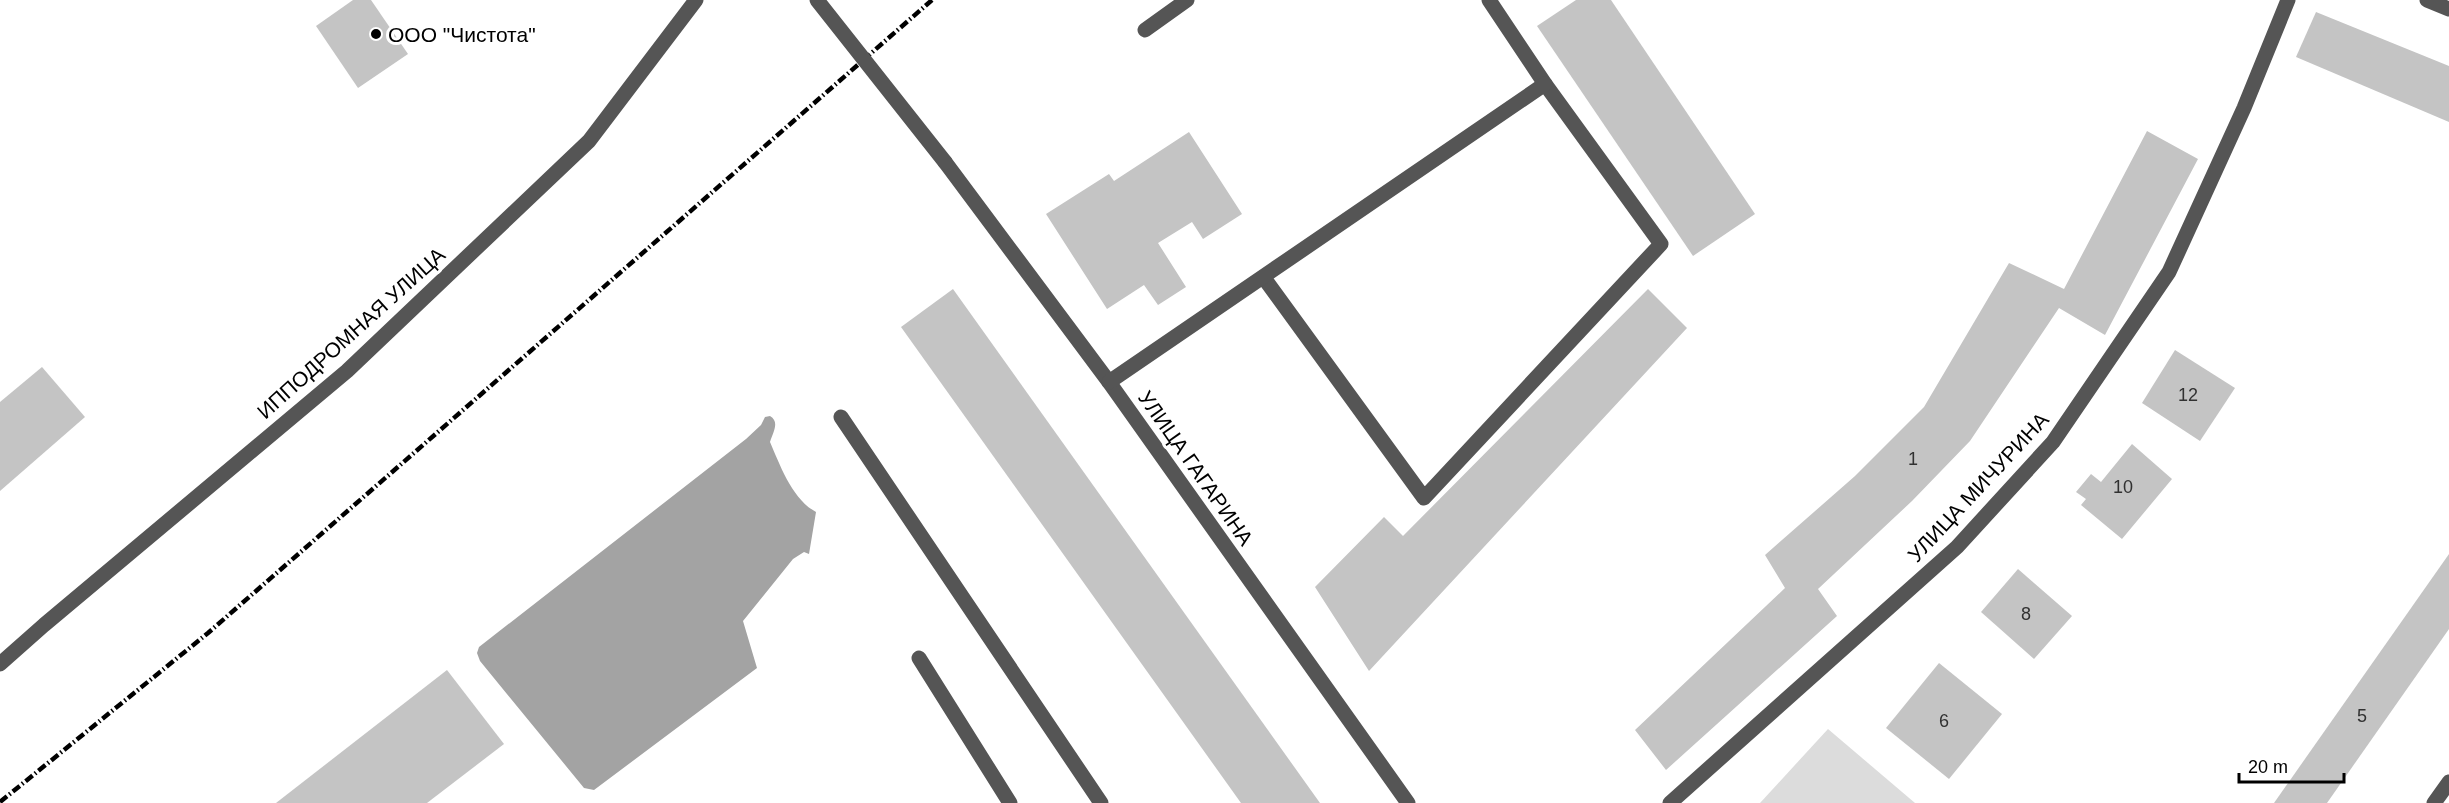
<svg xmlns="http://www.w3.org/2000/svg" width="2449" height="803" font-family="Helvetica,sans-serif">
  <style>
    .green { fill: #dcdcdc }
    .water { fill: #a3a3a3 }
    .building { fill: #c4c4c4 }
    .lines { fill: none; stroke-linecap: round; stroke-linejoin: round }
    .minor { stroke: #555; stroke-width: 15 }
    .rail { stroke: #000; stroke-width: 4.5; stroke-dasharray: 9 3 1.5 3; stroke-linecap: butt }
    .minor-bridge { stroke: #555; stroke-width: 15 }
    .poi-dot { fill: #000; stroke: #fff; stroke-width: 2 }
    .labels { text-anchor: middle; dominant-baseline: central; stroke-width: 6; stroke-linejoin: round; paint-order: stroke }
    .number-label { font-size: 18px; fill: #313131 }
    .poi-label { font-size: 21px; fill: #000; stroke: #fff; text-anchor: start }
    .street-label { font-size: 21px; fill: #000; stroke: #fff }
  </style>
  <rect width="100%" height="100%" fill="#fff"/>
  <!-- green -->
  <polygon class="green" points="1828,729 1915,803 1760,803"/>
  <!-- water -->
  <path class="water" d="M 770,416 C 780,422 773,432 770,442 C 780,465 792,499 816,512 L 809,554 L 804,552 L 793,559 L 743,621 L 757,668 L 594,790 L 584,788 L 480,661 L 477,653 L 479,647 L 746,439 L 761,425 L 765,417 Z"/>
  <!-- building -->
  <g class="building">
    <polygon points="353,0 371,0 408,54 358,88 316,26"/>
    <polygon points="1576,0 1611,0 1755,214 1693,256 1537,26"/>
    <polygon points="2316,12 2449,66 2449,122 2296,57"/>
    <polygon points="2147,131 2198,159 2105,335 2059,308 1970,441 1912,501 1818,589 1837,616 1666,770 1635,730 1785,588 1765,555 1855,476 1924,407 2009,263 2064,289"/>
    <polygon points="1189,132 1242,214 1203,239 1192,222 1158,243 1186,287 1158,305 1144,285 1107,309 1046,214 1109,174 1114,181"/>
    <polygon points="953,289 1320,803 1241,803 901,327"/>
    <polygon points="1648,289 1687,328 1369,671 1315,587 1384,517 1403,536"/>
    <polygon points="2175,350 2235,388 2200,441 2142,403"/>
    <polygon points="42,367 85,417 0,491 0,402"/>
    <polygon points="2132,444 2172,479 2122,539 2081,505 2086,499 2076,492 2091,474 2101,482"/>
    <polygon points="2449,554 2449,629 2327,803 2274,803"/>
    <polygon points="2018,569 2072,616 2034,659 1981,612"/>
    <polygon points="1939,663 2002,714 1949,779 1886,728"/>
    <polygon points="447,670 504,744 427,803 276,803"/>
  </g>
  <g class="lines">
    <!-- minor -->
    <g class="minor">
      <polyline points="2427,0 2449,9"/>
      <polyline points="1145,30 1187,0"/>
      <polyline points="945,162 1109,382 1408,803"/>
      <polyline points="1264,278 1424,498 1661,244 1545,84 1489,0"/>
      <polyline points="1109,382 1545,84"/>
      <polyline points="841,417 1101,803"/>
      <polyline points="919,658 1010,803"/>
      <polyline points="0,664 44,625 347,371 589,141 696,0"/>
      <polyline points="1670,803 1957,547 2053,442 2169,272 2244,108 2288,0"/>
      <polyline points="2434,803 2449,782"/>
    </g>
    <!-- rail -->
    <polyline class="rail" points="0,802 208,633 932,0"/>
    <!-- minor-bridge -->
    <polyline class="minor-bridge" points="817,0 945,162"/>
  </g>
  <!-- markers -->
  <circle class="poi-dot" cx="376" cy="34" r="6"/>
  <g class="labels">
    <!-- number labels -->
    <g class="number-label">
      <text x="2188" y="395">12</text>
      <text x="1913" y="459">1</text>
      <text x="2123" y="487">10</text>
      <text x="2026" y="614">8</text>
      <text x="2362" y="716">5</text>
      <text x="1944" y="721">6</text>
    </g>
    <!-- poi labels -->
    <g class="poi-label">
      <text x="388" y="34">ООО "Чистота"</text>
    </g>
    <!-- street labels -->
    <g class="street-label">
      <text transform="translate(351 333) rotate(-42)">ИППОДРОМНАЯ УЛИЦА</text>
      <text transform="translate(1196 468) rotate(55)">УЛИЦА ГАГАРИНА</text>
      <text transform="translate(1978 487) rotate(-47)">УЛИЦА МИЧУРИНА</text>
    </g>
  </g>
  <!-- scale -->
  <path d="M2239 773v9h105v-9" fill="none" stroke="#000000" stroke-width="3"/>
  <text x="2248" y="773" font-size="18" fill="#000000" stroke="#ffffff" stroke-width="4.5" paint-order="stroke">20 m</text>
</svg>
